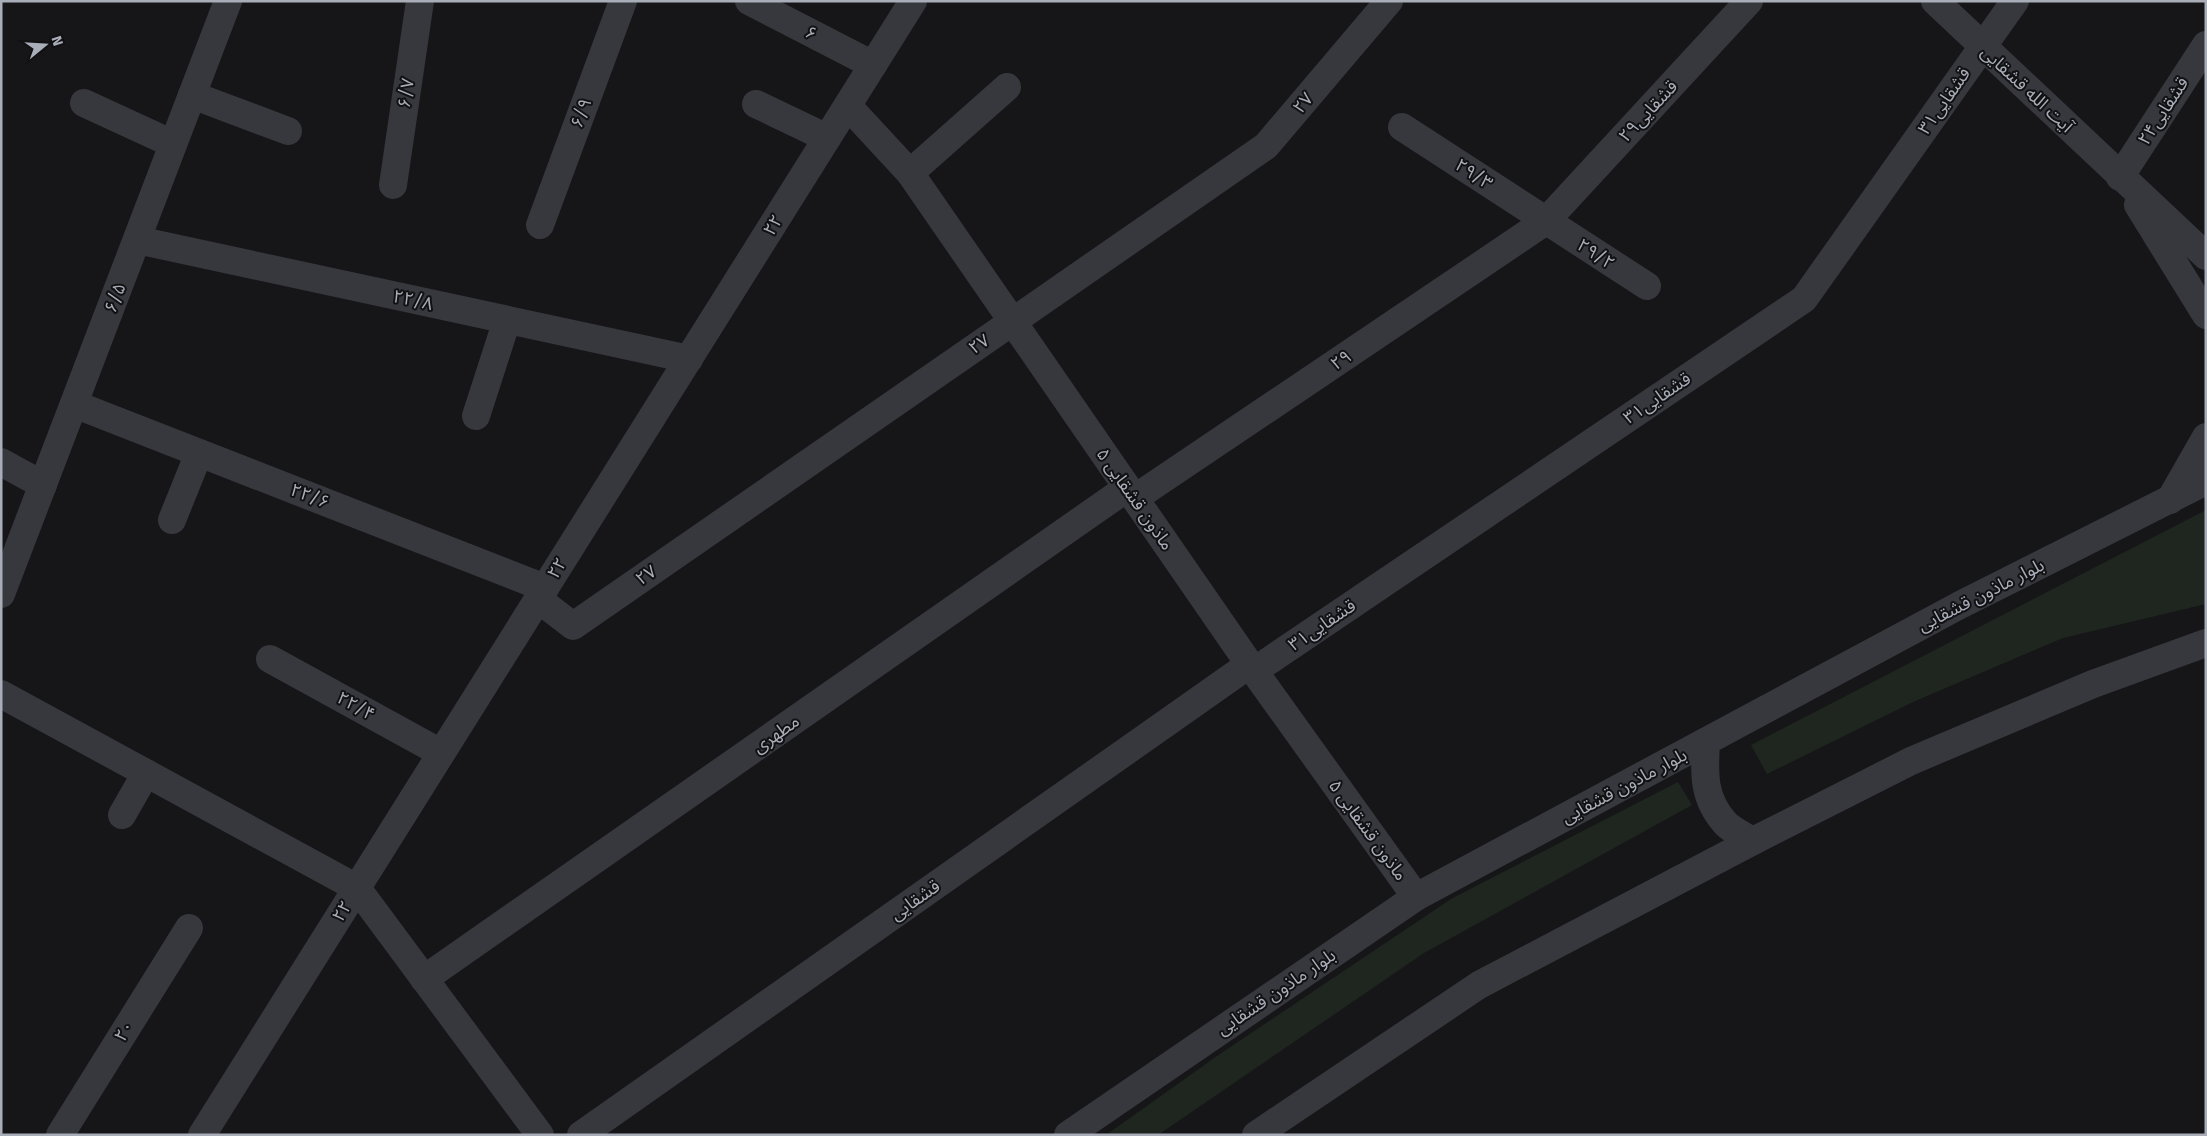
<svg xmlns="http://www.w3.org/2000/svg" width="2207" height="1136" font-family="'Fira Sans','Noto Sans Arabic',sans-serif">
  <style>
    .green { fill: #1e261f }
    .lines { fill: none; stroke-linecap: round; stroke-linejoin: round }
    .minor { stroke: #37383d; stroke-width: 28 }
    .labels { text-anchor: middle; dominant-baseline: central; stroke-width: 4; stroke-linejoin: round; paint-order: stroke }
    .street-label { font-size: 18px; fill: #a8adb8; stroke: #111113 }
  </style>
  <rect width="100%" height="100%" fill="#161618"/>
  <!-- green -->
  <g class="green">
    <polygon points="2206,510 2206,604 2063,638 1913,702 1767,774 1751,745"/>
    <polygon points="1678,782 1692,805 1424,953 1158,1135 1106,1135 1217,1056 1451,899"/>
  </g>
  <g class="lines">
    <!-- minor -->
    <g class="minor">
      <polyline points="749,1 873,65"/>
      <polyline points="1935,1 2206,256"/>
      <polyline points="192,95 288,131"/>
      <polyline points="84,103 173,144"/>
      <polyline points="756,104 827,138"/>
      <polyline points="848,106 910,173 1254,671 1416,897"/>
      <polyline points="1402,127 1647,286"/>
      <polyline points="910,173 1007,87"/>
      <polyline points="2120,177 2206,45"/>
      <polyline points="393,185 420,1"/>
      <polyline points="2138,205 2206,315"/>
      <polyline points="540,225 623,1"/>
      <polyline points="137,240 689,359"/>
      <polyline points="74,404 545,588"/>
      <polyline points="476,416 507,320"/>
      <polyline points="1,462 43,485"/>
      <polyline points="1135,498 1546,221 1749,1"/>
      <polyline points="2170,500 2206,437"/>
      <polyline points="172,520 199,453"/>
      <polyline points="1,594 228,1"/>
      <polyline points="538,599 573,626 1266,146 1389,1"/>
      <polyline points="270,659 441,753"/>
      <polyline points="1254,671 1804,299 2015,1"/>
      <polyline points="1,694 357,888 540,1135"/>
      <path d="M 1706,742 C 1704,774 1703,799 1726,824 C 1733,831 1745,836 1753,841"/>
      <polyline points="122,815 146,773"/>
      <polyline points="424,979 1127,488"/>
      <polyline points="60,1135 189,928"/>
      <polyline points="202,1135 913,1"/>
      <polyline points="581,1135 1250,664"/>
      <polyline points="1068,1135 1416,897 1960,605 2206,481"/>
      <polyline points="1256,1135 1479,985 1753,841 1911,761 2093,684 2206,643"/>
    </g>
  </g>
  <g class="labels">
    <!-- street labels -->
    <g class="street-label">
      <text transform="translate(811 33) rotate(27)">۶</text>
      <text transform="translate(2027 89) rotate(43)">آیت الله قشقایی</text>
      <text transform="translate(406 93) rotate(-82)">۶/۷</text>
      <text transform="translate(1944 101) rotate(-55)">۳۱قشقایی</text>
      <text transform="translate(1303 103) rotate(-50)">۲۷</text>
      <text transform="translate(1648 111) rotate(-47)">قشقایی۲۹</text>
      <text transform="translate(2163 111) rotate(-57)">قشقایی۲۴</text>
      <text transform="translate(581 113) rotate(-70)">۶/۹</text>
      <text transform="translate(1474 174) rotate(33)">۲۹/۳</text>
      <text transform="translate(773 225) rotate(-58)">۲۲</text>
      <text transform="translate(1596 254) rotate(33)">۲۹/۲</text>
      <text transform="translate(115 298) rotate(-69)">۶/۵</text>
      <text transform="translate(413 300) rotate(12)">۲۲/۸</text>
      <text transform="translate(979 344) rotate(-35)">۲۷</text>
      <text transform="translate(1341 360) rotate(-34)">۲۹</text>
      <text transform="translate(1657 398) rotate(-34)">۳۱قشقایی</text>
      <text transform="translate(310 496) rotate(21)">۲۲/۶</text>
      <text transform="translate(1135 499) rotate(55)">ماذون قشقایی ۵</text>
      <text transform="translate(557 568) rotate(-58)">۲۲</text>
      <text transform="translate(646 575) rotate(-35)">۲۷</text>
      <text transform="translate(1981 595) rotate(-27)">بلوار ماذون قشقایی</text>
      <text transform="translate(1322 625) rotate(-34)">۳۱قشقایی</text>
      <text transform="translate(356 706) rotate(29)">۲۲/۴</text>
      <text transform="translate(776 734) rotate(-35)">مطهری</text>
      <text transform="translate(1624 786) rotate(-28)">بلوار ماذون قشقایی</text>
      <text transform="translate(1368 830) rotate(54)">ماذون قشقایی ۵</text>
      <text transform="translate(915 900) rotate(-35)">قشقایی</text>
      <text transform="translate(342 911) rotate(-58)">۲۲</text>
      <text transform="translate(1276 992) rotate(-34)">بلوار ماذون قشقایی</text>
      <text transform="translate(124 1031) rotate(-58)">۲۰</text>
    </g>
  </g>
  <!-- border -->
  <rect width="2207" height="1136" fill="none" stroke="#a8adb8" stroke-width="5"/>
  <!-- north arrow -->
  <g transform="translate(45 45) rotate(72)" stroke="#111113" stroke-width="4" paint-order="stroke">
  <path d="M0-4L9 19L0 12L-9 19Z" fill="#a8adb8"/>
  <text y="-8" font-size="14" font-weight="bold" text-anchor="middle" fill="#a8adb8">N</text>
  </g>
</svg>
